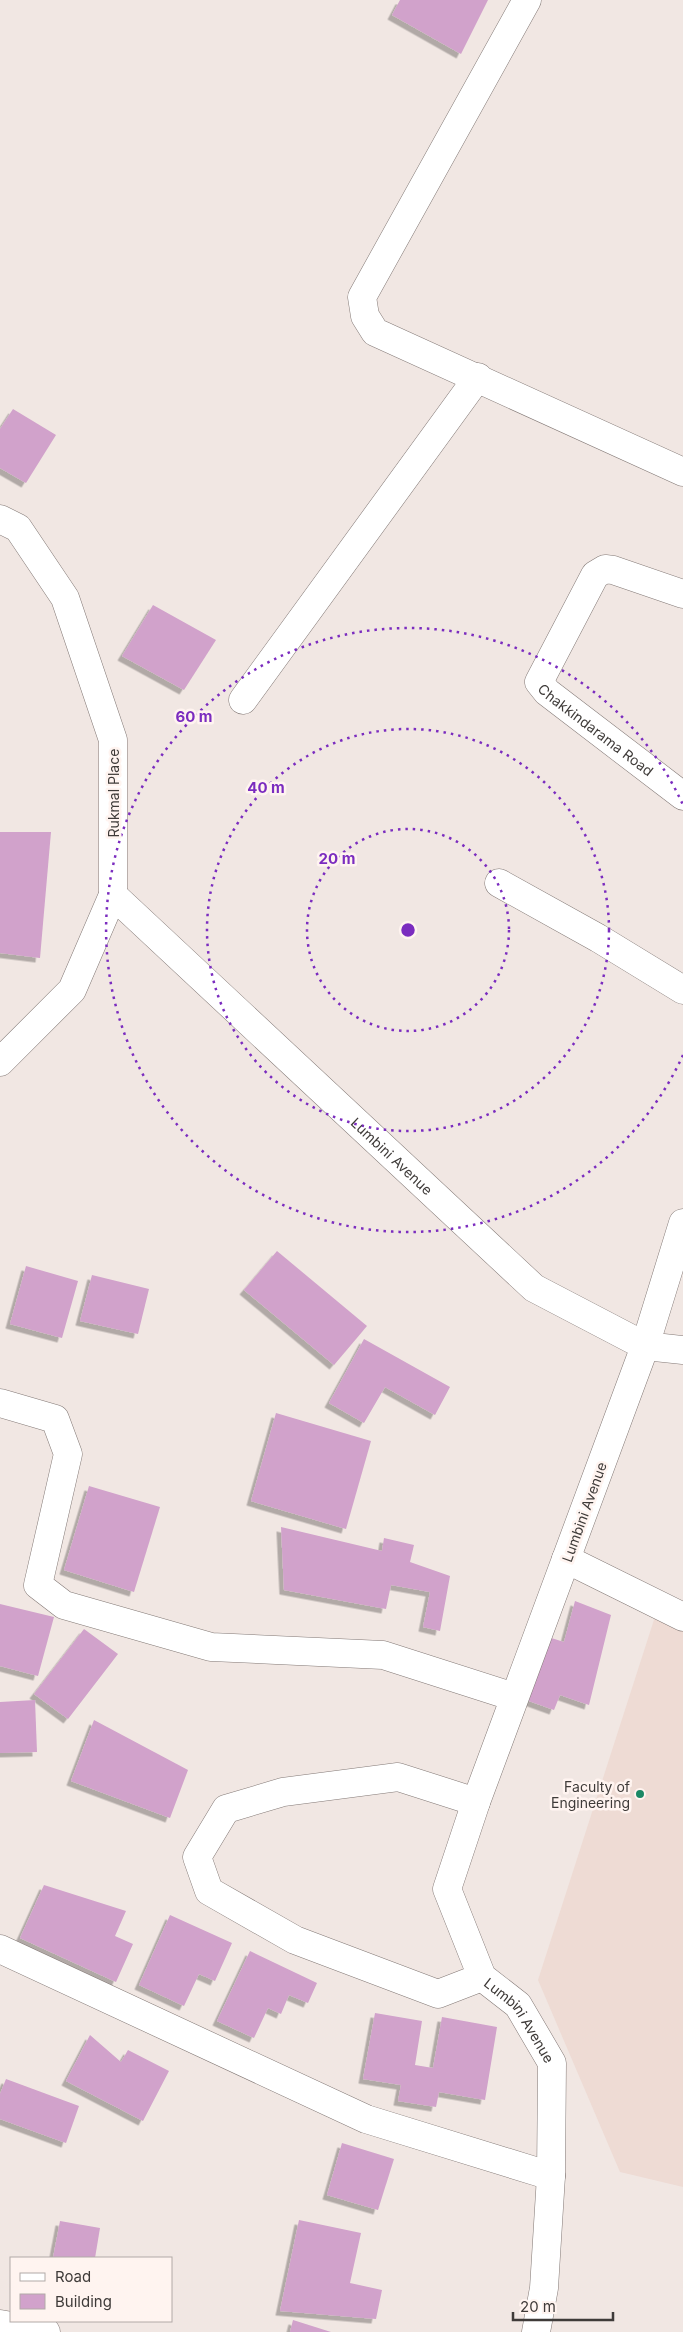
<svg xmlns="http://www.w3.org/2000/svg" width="683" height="2332" font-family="Inter,sans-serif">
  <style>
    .built { fill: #eedbd4 }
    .building { fill: #d1a2cb; filter: url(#shadow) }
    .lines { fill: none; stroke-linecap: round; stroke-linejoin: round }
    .street-casing { stroke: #837976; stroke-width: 29 }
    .street { stroke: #fff; stroke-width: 28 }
    .ring { fill: none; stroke: #7b2cbf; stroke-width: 2.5; stroke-dasharray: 2.5 5 }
    .poi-dot { fill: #1b8865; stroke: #fff4f0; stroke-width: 2 }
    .labels { text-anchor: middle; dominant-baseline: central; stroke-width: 5; stroke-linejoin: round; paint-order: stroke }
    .street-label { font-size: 14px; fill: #3f3b39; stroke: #fff4f0 }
    .poi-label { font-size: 14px; fill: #3f3b39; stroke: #fff4f0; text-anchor: end }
    .centre { fill: #7b2cbf; stroke: #fff4f0; stroke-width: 2.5 }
    .ring-label { font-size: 15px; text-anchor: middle; font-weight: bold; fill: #7b2cbf; stroke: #fff4f0; stroke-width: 5; stroke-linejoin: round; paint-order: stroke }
  </style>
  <defs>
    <filter id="shadow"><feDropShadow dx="-4.5" dy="4.5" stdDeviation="0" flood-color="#0004"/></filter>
  </defs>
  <rect width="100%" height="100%" fill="#f1e7e3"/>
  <!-- built -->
  <polygon class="built" points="661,1598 683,1608 683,2187 620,2172 538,1980"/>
  <!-- building -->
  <g class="building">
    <polygon points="400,0 488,0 461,54 392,15"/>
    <polygon points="13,409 56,435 26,483 0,468 0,429"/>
    <polygon points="153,605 216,640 184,690 122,656"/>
    <polygon points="0,832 51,832 40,958 0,953"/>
    <polygon points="277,1251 367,1326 334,1365 244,1290"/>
    <polygon points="26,1266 78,1281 62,1338 10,1324"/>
    <polygon points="92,1275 149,1289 138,1334 80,1321"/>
    <polygon points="364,1339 450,1387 435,1415 385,1387 364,1423 329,1403"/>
    <polygon points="276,1413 371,1441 346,1529 251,1501"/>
    <polygon points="89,1486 160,1507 134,1592 64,1570"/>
    <polygon points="281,1527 382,1551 384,1538 414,1545 410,1562 450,1576 440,1631 423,1627 430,1592 391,1585 386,1609 284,1590"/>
    <polygon points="575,1601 611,1615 589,1705 560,1695 554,1710 529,1701 545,1636 564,1642"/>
    <polygon points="0,1604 54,1617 38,1676 0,1666"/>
    <polygon points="84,1629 118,1654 68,1719 34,1694"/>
    <polygon points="35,1700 37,1752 0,1753 0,1702"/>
    <polygon points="94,1720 188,1770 170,1818 71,1781"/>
    <polygon points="44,1885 126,1911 115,1936 133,1944 116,1982 20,1938"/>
    <polygon points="170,1915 232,1943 215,1981 199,1974 184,2006 139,1985"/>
    <polygon points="250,1951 317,1983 308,2003 289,1995 281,2014 268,2008 254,2038 217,2021"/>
    <polygon points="375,2013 422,2021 415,2065 433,2068 442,2017 497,2027 485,2100 439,2092 436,2107 398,2101 401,2085 363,2079"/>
    <polygon points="90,2035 121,2062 128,2050 169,2071 143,2121 66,2081"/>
    <polygon points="6,2079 79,2106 66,2143 0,2119 0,2094"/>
    <polygon points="342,2143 394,2159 378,2210 327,2195"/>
    <polygon points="299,2220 361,2233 350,2283 382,2290 376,2319 280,2311"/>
    <polygon points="60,2221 100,2228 95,2258 53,2258"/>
    <polygon points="293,2320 331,2332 290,2332"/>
  </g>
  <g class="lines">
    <defs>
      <g id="street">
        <polyline points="527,0 362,297 365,316 375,332 683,472"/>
        <polyline points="0,519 18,528 65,598 113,740 113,895 72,990 0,1062"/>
        <path id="s1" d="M 683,594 L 613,570 L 605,569 L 595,575 L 539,682 L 547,692 L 683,796"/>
        <polyline points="243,700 478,377"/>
        <polyline points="499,883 598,938 683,990"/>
        <path id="s2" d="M 113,895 L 534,1288 L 645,1346 L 476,1802 L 447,1889 L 482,1977 L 518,2005 L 552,2063 L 551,2176 L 544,2288 L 536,2332"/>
        <polyline points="683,1223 645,1346 683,1350"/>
        <polyline points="0,1403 55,1419 68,1454 38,1585 64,1605 211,1647 383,1655 514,1697"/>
        <polyline points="566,1559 683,1617"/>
        <polyline points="476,1802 398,1777 283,1792 226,1809 197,1857 209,1891 295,1940 438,1994 482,1977"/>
        <polyline points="0,1949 366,2119 551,2176"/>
        <polyline points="0,2324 46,2332"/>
      </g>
    </defs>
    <!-- street casing -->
    <use href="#street" class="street-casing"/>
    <!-- street -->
    <use href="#street" class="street"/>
  </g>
  <!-- distance rings -->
  <g class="ring">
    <circle cx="408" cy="930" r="101"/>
    <circle cx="408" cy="930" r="201"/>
    <path d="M683 1055A302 302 0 1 1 683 805"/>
  </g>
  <!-- markers -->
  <circle class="poi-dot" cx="640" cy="1794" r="5"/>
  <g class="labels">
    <!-- street labels -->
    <g class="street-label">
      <text stroke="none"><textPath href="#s1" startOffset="289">Chakkindarama Road</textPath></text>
      <text transform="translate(113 793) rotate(-90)">Rukmal Place</text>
      <text stroke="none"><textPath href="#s2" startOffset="382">Lumbini Avenue</textPath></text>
      <text transform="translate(584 1512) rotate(-70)">Lumbini Avenue</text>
      <text stroke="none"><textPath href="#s2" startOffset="1432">Lumbini Avenue</textPath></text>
    </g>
    <!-- poi labels -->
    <g class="poi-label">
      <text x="630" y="1786">Faculty of<tspan x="630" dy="16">Engineering</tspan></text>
    </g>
  </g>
  <circle cx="408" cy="930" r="8" class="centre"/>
  <g class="ring-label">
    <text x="194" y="722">60 m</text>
    <text x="266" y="793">40 m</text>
    <text x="337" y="864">20 m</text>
  </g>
  <!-- legend -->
  <rect x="10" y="2257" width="162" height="65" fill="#fff4f0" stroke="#b2aaa7"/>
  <rect x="20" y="2273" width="25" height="8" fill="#ffffff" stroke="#b2aaa7"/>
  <text x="55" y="2282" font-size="15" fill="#3f3b39">Road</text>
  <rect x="20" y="2294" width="25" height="15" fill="#d1a2cb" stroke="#b2aaa7"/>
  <text x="55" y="2307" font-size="15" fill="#3f3b39">Building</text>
  <!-- scale -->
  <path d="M513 2312v8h100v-8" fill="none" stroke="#3f3b39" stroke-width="2.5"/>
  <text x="520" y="2312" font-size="15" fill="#3f3b39" stroke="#fff4f0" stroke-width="4" paint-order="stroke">20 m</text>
</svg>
